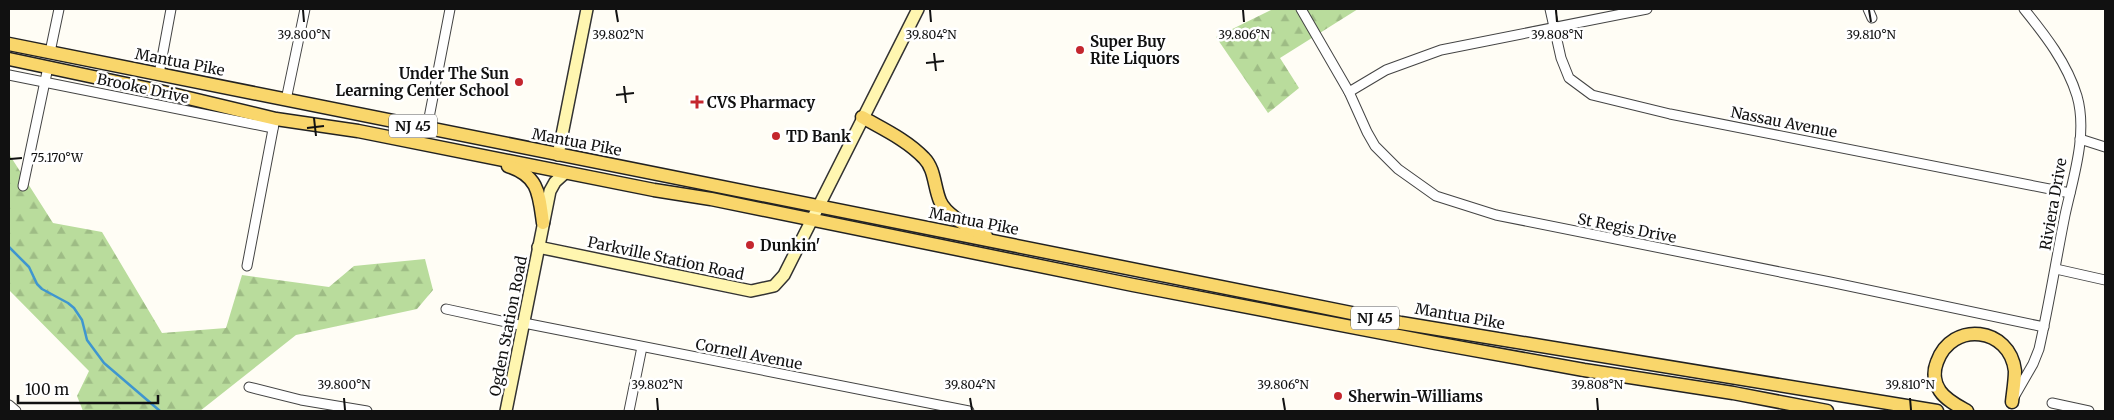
<svg xmlns="http://www.w3.org/2000/svg" width="2114" height="420" font-family="Merriweather,serif">
  <style>
    .forest { fill: url(#forest-firs) }
    .lines { fill: none; stroke-linecap: round; stroke-linejoin: round }
    .stream { stroke: #3f96cf; stroke-width: 2.5 }
    .street-casing { stroke: #444; stroke-width: 11 }
    .secondary-casing { stroke: #333; stroke-width: 14 }
    .primary-casing { stroke: #222; stroke-width: 15 }
    .street { stroke: #fff; stroke-width: 9 }
    .secondary { stroke: #fff6b0; stroke-width: 11 }
    .primary { stroke: #f9d66b; stroke-width: 12 }
    .ticks { fill: none; stroke: #111; stroke-width: 2 }
    .poi-dot { fill: #c4262e; stroke: #fff; stroke-width: 2 }
    .labels { text-anchor: middle; dominant-baseline: central; stroke-width: 5; stroke-linejoin: round; paint-order: stroke }
    .shield { fill: #fff; stroke: #585858; stroke-width: 1 }
    .shield-label { font-size: 14px; font-weight: bold; fill: #111 }
    .poi-label { font-size: 15px; font-weight: bold; fill: #111; stroke: #fff; text-anchor: start }
    .street-label { font-size: 15px; fill: #111; stroke: #fff }
    .ticks-label { font-size: 12px; text-anchor: middle; fill: #111; stroke: #fff; stroke-width: 5; stroke-linejoin: round; paint-order: stroke }
  </style>
  <defs>
    <pattern id="forest-firs" width="22" height="20" patternUnits="userSpaceOnUse" patternTransform="scale(1.25)"><rect width="22" height="20" fill="#b9dc9c"/><path d="M5 1l3.5 6h-7zM16 11l3.5 6h-7z" fill="#9ebc85"/></pattern>
  </defs>
  <rect width="100%" height="100%" fill="#fffdf5"/>
  <!-- forest -->
  <g class="forest">
    <polygon points="1273,9 1358,9 1280,58 1299,88 1268,113 1216,37"/>
    <polygon points="9,154 53,223 102,232 162,333 226,328 242,275 329,287 354,266 425,259 433,290 417,309 296,335 200,411 83,411 77,396 89,371 9,290"/>
  </g>
  <g class="lines">
    <!-- stream -->
    <polyline class="stream" points="9,247 29,267 37,284 42,289 68,303 74,308 82,320 87,340 104,363 160,411"/>
    <defs>
      <g id="street">
        <polyline points="1301,9 1349,92 1367,132 1375,146 1398,169 1436,196 1496,215 1830,282 2044,327"/>
        <polyline points="1550,9 1561,58 1569,78 1592,95 1670,114 2070,193"/>
        <polyline points="1868,9 1872,18"/>
        <polyline points="50,52 59,9"/>
        <polyline points="159,74 171,9"/>
        <polyline points="9,75 273,128"/>
        <polyline points="1349,92 1386,70 1441,50 1647,9"/>
        <polyline points="286,100 305,9"/>
        <polyline points="427,128 450,9"/>
        <polyline points="2080,139 2105,147"/>
        <polyline points="23,186 48,67"/>
        <polyline points="247,266 274,124"/>
        <polyline points="2056,269 2105,280"/>
        <polyline points="446,309 524,326"/>
        <polyline points="524,323 969,411"/>
        <polyline points="249,387 301,400 367,411"/>
        <path d="M 2014,397 L 2033,364 L 2039,349 C 2049,305 2056,260 2065,215 C 2073,178 2088,134 2077,96 C 2067,63 2045,35 2024,9"/>
        <polyline points="2052,403 2089,411"/>
        <polyline points="9,405 16,411"/>
        <polyline points="629,411 642,347"/>
      </g>
      <g id="secondary">
        <polyline points="558,155 587,9"/>
        <polyline points="538,247 751,291 774,286 784,275 918,9"/>
        <polyline points="506,411 550,191 555,182 565,173"/>
      </g>
      <g id="primary">
        <polyline points="9,44 1401,323 1937,411"/>
        <polyline points="9,59 155,90 276,119 358,131 654,190 711,199 1133,285 1435,343 1584,370 1733,393 1827,411"/>
        <path d="M 862,117 C 883,129 907,140 924,158 C 935,169 934,187 940,201 C 946,216 972,229 986,236"/>
        <path d="M 508,166 C 539,176 539,194 543,223"/>
        <path d="M 1967,411 C 1958,406 1946,400 1940,391 C 1934,382 1933,372 1937,362 C 1952,320 2010,327 2015,371 C 2015,381 2013,392 2012,402"/>
      </g>
    </defs>
    <!-- street casing -->
    <use href="#street" class="street-casing"/>
    <!-- secondary casing -->
    <use href="#secondary" class="secondary-casing"/>
    <!-- primary casing -->
    <use href="#primary" class="primary-casing"/>
    <!-- street -->
    <use href="#street" class="street"/>
    <!-- secondary -->
    <use href="#secondary" class="secondary"/>
    <!-- primary -->
    <use href="#primary" class="primary"/>
  </g>
  <!-- ticks -->
  <path class="ticks" d="M 303,10 L 304,22M 616,10 L 618,22M 930,10 L 931,22M 1243,10 L 1244,22M 1556,10 L 1557,22M 1869,10 L 1871,22M 934,53 L 936,71M 926,63 L 944,61M 624,86 L 626,103M 616,95 L 634,93M 314,118 L 316,136M 307,128 L 324,126M 10,159 L 22,158M 344,398 L 345,410M 657,398 L 658,410M 970,398 L 972,410M 1283,398 L 1285,410M 1597,398 L 1598,410M 1910,398 L 1911,410"/>
  <!-- markers -->
  <g class="poi-dot">
    <circle cx="1080" cy="50" r="5"/>
    <circle cx="519" cy="82" r="5"/>
    <path d="M694.5 94.5h5v5h5v5h-5v5h-5v-5h-5v-5h5z"/>
    <circle cx="776" cy="136" r="5"/>
    <circle cx="750" cy="245" r="5"/>
    <circle cx="1338" cy="396" r="5"/>
  </g>
  <g class="labels">
    <!-- shield labels -->
    <g class="shield">
      <rect x="389" y="114.5" width="48" height="23" rx="4"/>
      <rect x="1351" y="306.5" width="48" height="23" rx="4"/>
    </g>
    <g class="shield-label">
      <text x="413" y="126">NJ 45</text>
      <text x="1375" y="318">NJ 45</text>
    </g>
    <!-- poi labels -->
    <g class="poi-label">
      <text x="1090" y="41">Super Buy<tspan x="1090" dy="17">Rite Liquors</tspan></text>
      <text x="509" y="73" text-anchor="end">Under The Sun<tspan x="509" dy="17">Learning Center School</tspan></text>
      <text x="707" y="102">CVS Pharmacy</text>
      <text x="786" y="136">TD Bank</text>
      <text x="760" y="245">Dunkin'</text>
      <text x="1348" y="396">Sherwin-Williams</text>
    </g>
    <!-- street labels -->
    <g class="street-label">
      <text transform="translate(180 62) rotate(11)">Mantua Pike</text>
      <text transform="translate(143 88) rotate(12)">Brooke Drive</text>
      <text transform="translate(1784 122) rotate(11)">Nassau Avenue</text>
      <text transform="translate(577 142) rotate(11)">Mantua Pike</text>
      <text transform="translate(2053 204) rotate(-80)">Riviera Drive</text>
      <text transform="translate(974 221) rotate(11)">Mantua Pike</text>
      <text transform="translate(1627 228) rotate(11)">St Regis Drive</text>
      <text transform="translate(666 258) rotate(12)">Parkville Station Road</text>
      <text transform="translate(1460 316) rotate(10)">Mantua Pike</text>
      <text transform="translate(508 326) rotate(-79)">Ogden Station Road</text>
      <text transform="translate(749 354) rotate(11)">Cornell Avenue</text>
    </g>
  </g>
  <g class="ticks-label">
    <text x="304" y="39">39.800°N</text>
    <text x="618" y="39">39.802°N</text>
    <text x="931" y="39">39.804°N</text>
    <text x="1244" y="39">39.806°N</text>
    <text x="1557" y="39">39.808°N</text>
    <text x="1871" y="39">39.810°N</text>
    <text x="57" y="162">75.170°W</text>
    <text x="344" y="389">39.800°N</text>
    <text x="657" y="389">39.802°N</text>
    <text x="970" y="389">39.804°N</text>
    <text x="1283" y="389">39.806°N</text>
    <text x="1597" y="389">39.808°N</text>
    <text x="1910" y="389">39.810°N</text>
  </g>
  <!-- border -->
  <rect width="2114" height="420" fill="none" stroke="#111111" stroke-width="20"/>
  <!-- scale -->
  <path d="M18 395v8h140v-8" fill="none" stroke="#111111" stroke-width="2.5"/>
  <text x="25" y="395" font-size="15" fill="#111111" stroke="#ffffff" stroke-width="4" paint-order="stroke">100 m</text>
</svg>
